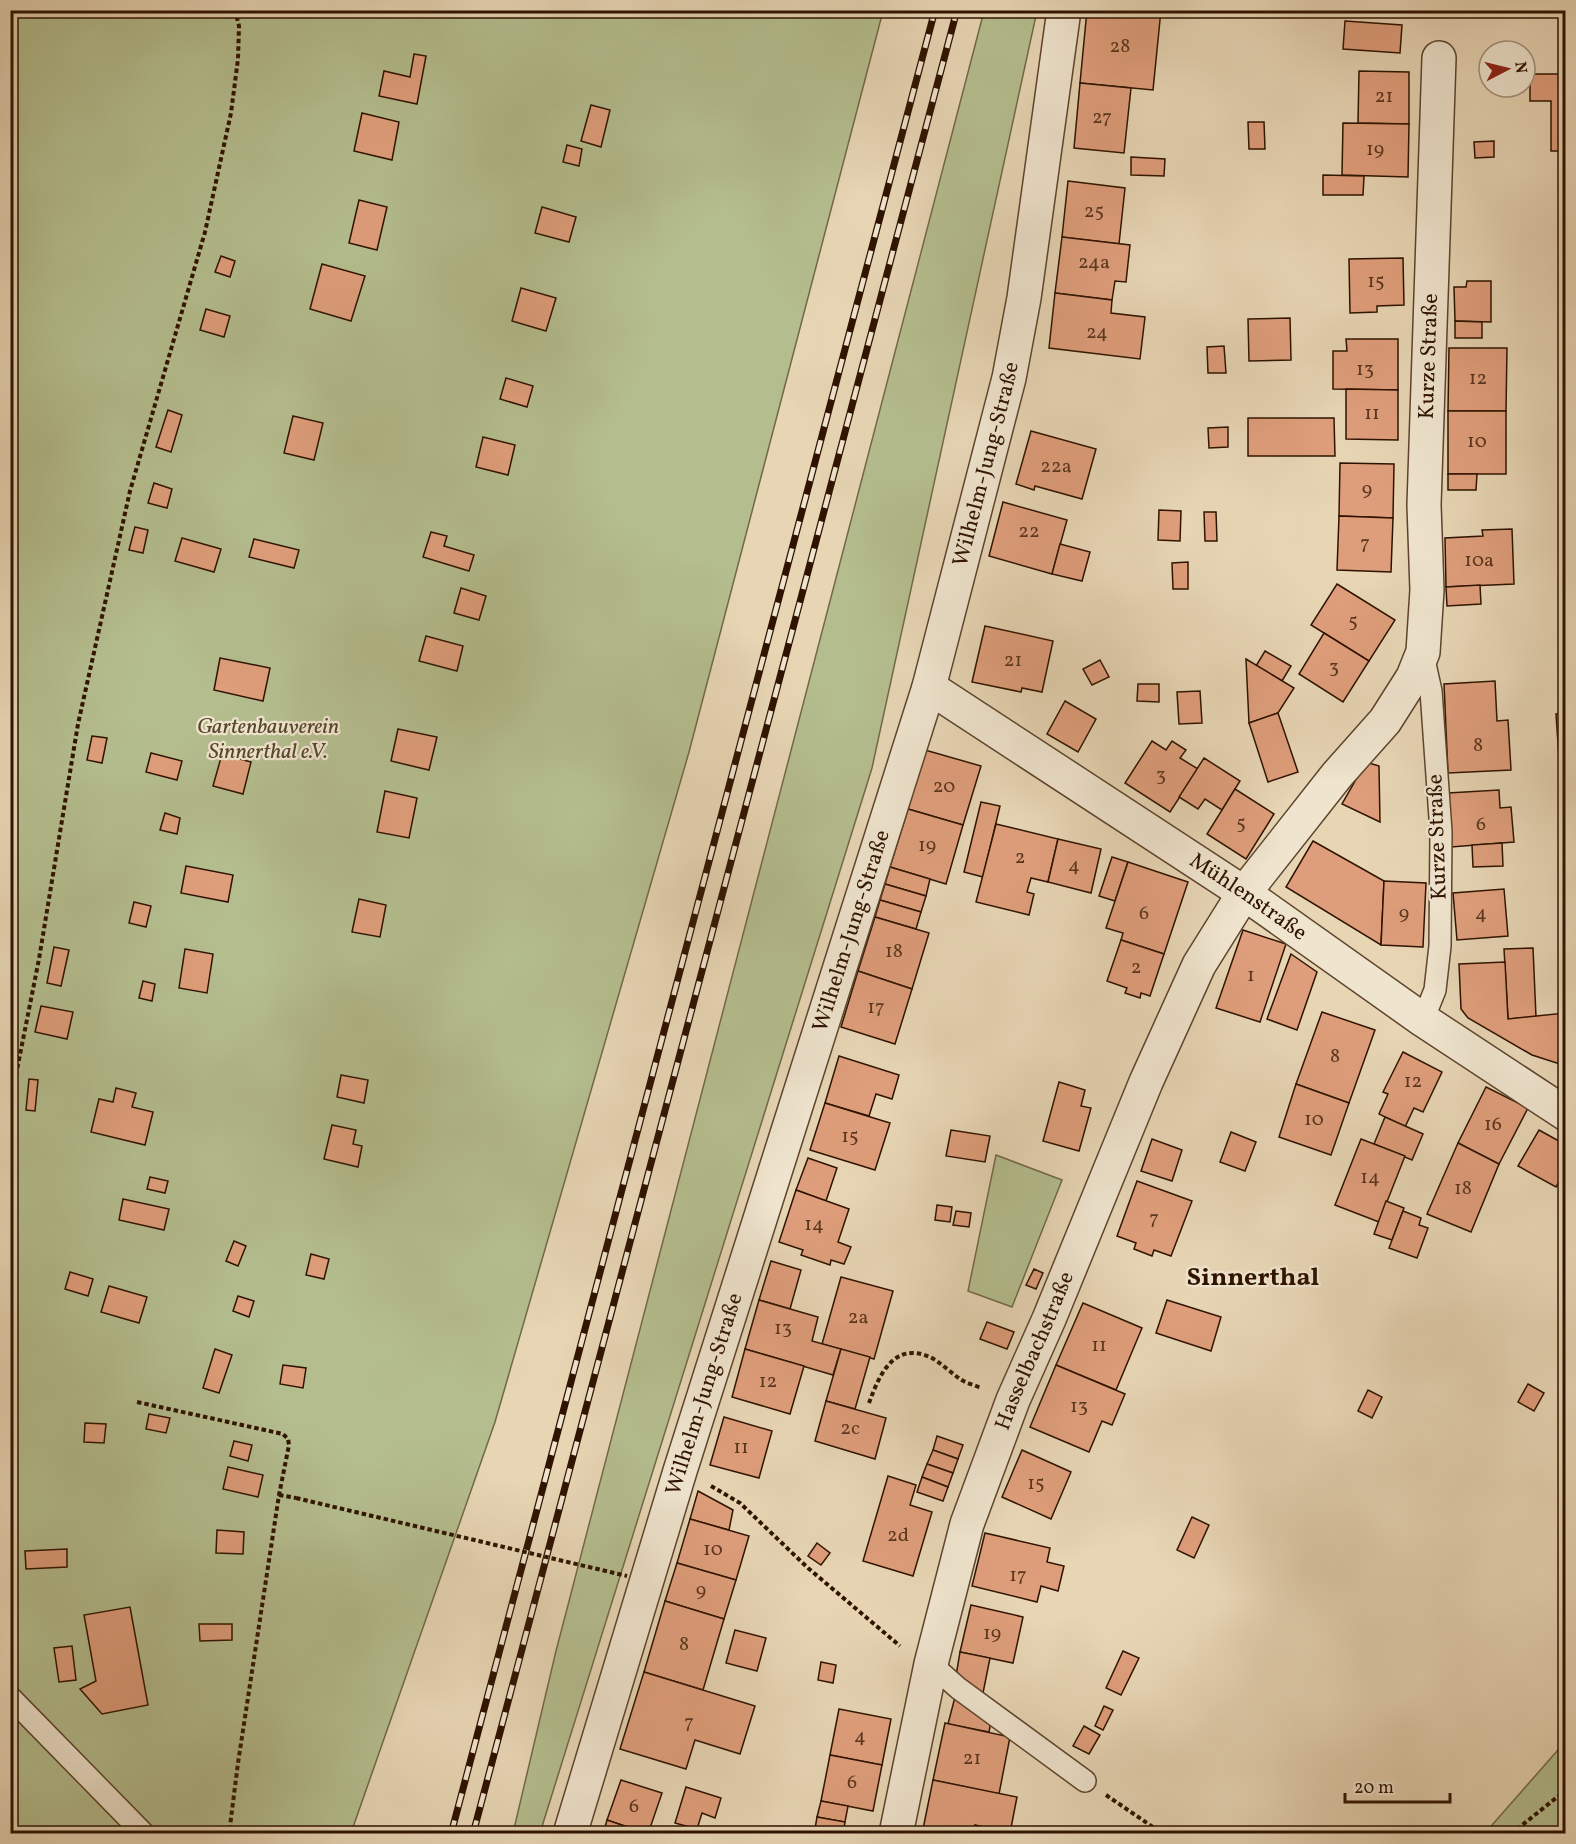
<svg xmlns="http://www.w3.org/2000/svg" width="1576" height="1844" font-family="Vollkorn,serif">
  <style>
    .green { fill: #b4bd8e; stroke: #726847; stroke-width: 1.5 }
    .building { fill: #df9e7b; stroke: #2f1300; stroke-width: 1.5 }
    .lines { fill: none; stroke-linecap: round; stroke-linejoin: round }
    .lane-casing { stroke: #5d442d; stroke-width: 24 }
    .street-casing { stroke: #5d442d; stroke-width: 36 }
    .path { stroke: #2f1300; stroke-width: 4; stroke-dasharray: 4.5 3; stroke-linecap: butt }
    .lane { stroke: #efe4ce; stroke-width: 21 }
    .street { stroke: #efe4ce; stroke-width: 33 }
    .rail-casing { stroke: #2f1300; stroke-width: 7 }
    .rail { stroke: #efe4ce; stroke-width: 4.5; stroke-dasharray: 14; stroke-linecap: butt }
    .path-bridge { stroke: #2f1300; stroke-width: 4; stroke-dasharray: 4.5 3; stroke-linecap: butt }
    .labels { text-anchor: middle; dominant-baseline: central; stroke-width: 4.5; stroke-linejoin: round; paint-order: stroke }
    .number-label { font-size: 20px; fill: #5b361f }
    .street-label { font-size: 22px; fill: #2f1300; stroke: #efe4ce }
    .park-label { font-size: 22px; font-style: italic; fill: #57462b; stroke: #efe4ce }
    .quarter-label { font-size: 26px; font-weight: bold; fill: #2f1300; stroke: #efe4ce }
  </style>
  <rect width="100%" height="100%" fill="#e7d5b4"/>
  <filter id="stains"><feTurbulence type="fractalNoise" baseFrequency=".00333" numOctaves="4"/><feColorMatrix values="0 0 0 0 .2 0 0 0 0 .09 0 0 0 0 .02 0 0 0 .5 -.17"/></filter>
  <radialGradient id="worn" r=".72"><stop offset=".6" stop-color="#630" stop-opacity="0"/><stop offset="1" stop-color="#630" stop-opacity=".3"/></radialGradient>
  <!-- green -->
  <g class="green">
    <polygon points="10,11 883,11 689,752 495,1422 351,1833 11,1833"/>
    <polygon points="984,11 1037,11 872,768 540,1833 513,1833 556,1651"/>
    <polygon points="996,1155 1062,1180 1012,1307 968,1291"/>
    <polygon points="1565,1742 1565,1833 1484,1833 1485,1833"/>
  </g>
  <!-- building -->
  <g class="building">
    <polygon points="1087,10 1161,10 1153,90 1080,83"/>
    <polygon points="1483,10 1537,10 1537,15"/>
    <polygon points="1345,21 1402,25 1400,53 1343,49"/>
    <polygon points="414,54 426,56 417,104 379,96 384,71 410,77"/>
    <polygon points="1359,71 1409,72 1409,124 1358,123"/>
    <polygon points="1530,74 1566,74 1566,159 1563,159 1563,151 1551,151 1551,101 1530,101"/>
    <polygon points="1080,83 1131,88 1124,153 1074,148"/>
    <polygon points="591,105 610,110 601,147 581,141"/>
    <polygon points="362,113 399,122 392,160 354,151"/>
    <polygon points="1248,122 1264,122 1265,149 1249,149"/>
    <polygon points="1343,123 1409,124 1408,177 1342,175"/>
    <polygon points="1494,141 1494,157 1475,158 1474,142"/>
    <polygon points="567,145 582,149 579,166 563,162"/>
    <polygon points="1131,157 1165,159 1164,176 1131,175"/>
    <polygon points="1323,175 1364,176 1363,195 1323,195"/>
    <polygon points="1068,181 1125,188 1119,244 1062,237"/>
    <polygon points="359,200 387,207 377,250 349,243"/>
    <polygon points="542,207 576,217 569,242 535,233"/>
    <polygon points="1062,237 1130,245 1126,282 1115,281 1112,300 1055,293"/>
    <polygon points="221,256 235,261 230,277 215,272"/>
    <polygon points="1403,258 1404,305 1377,306 1377,312 1350,313 1349,259"/>
    <polygon points="322,264 365,276 351,321 310,309"/>
    <polygon points="1467,281 1491,281 1491,322 1455,321 1454,287 1466,287"/>
    <polygon points="521,288 556,298 546,331 512,321"/>
    <polygon points="1055,293 1112,300 1111,313 1145,317 1140,359 1049,348"/>
    <polygon points="206,309 230,316 224,337 200,330"/>
    <polygon points="1290,318 1291,360 1249,361 1248,319"/>
    <polygon points="1455,321 1482,322 1482,338 1455,338"/>
    <polygon points="1346,339 1398,339 1398,390 1333,389 1333,351 1347,351"/>
    <polygon points="1224,346 1226,373 1208,373 1207,347"/>
    <polygon points="1449,348 1507,348 1506,411 1448,411"/>
    <polygon points="506,378 533,386 527,407 500,399"/>
    <polygon points="1346,389 1398,390 1398,440 1346,439"/>
    <polygon points="168,410 182,415 171,452 156,447"/>
    <rect x="1448" y="411" width="58" height="63"/>
    <polygon points="293,416 323,423 314,460 284,453"/>
    <polygon points="1248,418 1334,418 1335,456 1248,456"/>
    <polygon points="1228,427 1228,447 1209,448 1208,428"/>
    <polygon points="1031,431 1096,449 1082,499 1035,486 1034,490 1016,484"/>
    <polygon points="483,437 515,445 508,475 476,467"/>
    <polygon points="1340,463 1394,464 1393,518 1339,516"/>
    <polygon points="1448,474 1477,474 1476,490 1448,490"/>
    <polygon points="154,483 172,489 167,508 148,503"/>
    <polygon points="1003,502 1067,520 1052,574 989,556"/>
    <polygon points="1159,510 1181,511 1180,541 1158,540"/>
    <polygon points="1204,512 1216,512 1217,541 1205,541"/>
    <polygon points="1339,516 1393,518 1391,572 1337,570"/>
    <polygon points="135,527 148,530 143,553 129,550"/>
    <polygon points="1512,529 1514,584 1446,587 1445,538 1483,536 1482,530"/>
    <polygon points="431,532 447,536 444,546 474,555 469,571 423,557"/>
    <polygon points="182,538 221,549 214,572 175,561"/>
    <polygon points="254,539 299,550 294,568 249,557"/>
    <polygon points="1060,544 1090,552 1082,581 1052,574"/>
    <polygon points="1188,562 1188,589 1173,589 1172,563"/>
    <polygon points="1337,584 1395,620 1369,661 1311,625"/>
    <polygon points="1480,585 1481,604 1447,606 1446,587"/>
    <polygon points="461,588 486,596 479,620 454,613"/>
    <polygon points="985,626 1053,641 1042,692 1022,688 1021,692 972,682"/>
    <polygon points="1324,633 1369,661 1343,702 1299,674"/>
    <polygon points="426,636 463,646 457,671 419,661"/>
    <polygon points="1265,651 1291,666 1282,681 1256,666"/>
    <polygon points="220,658 270,668 263,701 214,690"/>
    <polygon points="1246,659 1294,688 1278,713 1249,723"/>
    <polygon points="1100,660 1109,677 1092,685 1083,669"/>
    <polygon points="1495,681 1497,721 1508,720 1511,770 1448,773 1444,684"/>
    <polygon points="1138,684 1159,684 1159,702 1137,701"/>
    <polygon points="1200,691 1202,723 1179,724 1177,692"/>
    <polygon points="1065,701 1096,719 1078,752 1047,734"/>
    <polygon points="1278,713 1298,772 1268,782 1249,723"/>
    <polygon points="1566,713 1566,787 1561,788 1556,714"/>
    <polygon points="398,729 437,737 429,770 391,761"/>
    <polygon points="92,736 107,738 102,763 87,760"/>
    <polygon points="1152,741 1166,750 1172,741 1186,750 1180,758 1198,769 1170,812 1125,783"/>
    <polygon points="925,750 981,766 963,825 908,809"/>
    <polygon points="151,753 182,761 177,780 146,772"/>
    <polygon points="222,754 251,762 243,794 213,786"/>
    <polygon points="1204,758 1240,781 1222,810 1205,799 1198,809 1179,797"/>
    <polygon points="1366,762 1379,766 1380,822 1342,804"/>
    <polygon points="1235,789 1274,814 1246,859 1207,834"/>
    <polygon points="1499,790 1500,808 1511,807 1514,842 1451,847 1448,793"/>
    <polygon points="385,791 417,798 409,838 377,832"/>
    <polygon points="981,802 1000,806 983,877 964,872"/>
    <polygon points="908,809 963,825 946,884 890,867"/>
    <polygon points="165,813 180,818 177,834 160,830"/>
    <polygon points="996,824 1058,839 1048,882 1031,878 1027,892 1034,894 1029,915 976,902"/>
    <polygon points="1058,839 1101,849 1091,893 1048,882"/>
    <polygon points="1313,841 1384,881 1381,945 1286,887"/>
    <polygon points="1502,843 1503,866 1473,867 1472,845"/>
    <polygon points="1112,857 1128,862 1115,901 1099,896"/>
    <polygon points="1128,862 1188,882 1164,954 1121,940 1123,933 1106,928"/>
    <polygon points="186,866 233,875 228,902 181,893"/>
    <polygon points="890,867 930,879 926,896 885,884"/>
    <polygon points="1384,881 1426,883 1423,947 1381,945"/>
    <polygon points="885,884 926,896 921,912 880,900"/>
    <polygon points="1504,889 1508,936 1457,940 1453,893"/>
    <polygon points="359,899 386,905 380,937 352,932"/>
    <polygon points="880,900 921,912 916,929 875,917"/>
    <polygon points="134,902 151,906 146,927 129,923"/>
    <polygon points="875,917 929,933 912,989 858,971"/>
    <polygon points="1243,930 1286,944 1260,1022 1216,1008"/>
    <polygon points="1121,940 1164,954 1150,996 1141,993 1140,998 1125,993 1127,988 1107,981"/>
    <polygon points="54,947 69,950 61,986 47,983"/>
    <polygon points="1533,948 1536,1017 1508,1019 1504,949"/>
    <polygon points="185,949 213,954 207,993 179,988"/>
    <polygon points="1291,954 1317,972 1297,1030 1267,1019"/>
    <polygon points="1505,962 1508,1019 1565,1013 1566,1066 1532,1055 1468,1018 1461,1009 1459,964"/>
    <polygon points="858,971 912,989 895,1044 841,1027"/>
    <polygon points="143,981 155,984 152,1001 139,998"/>
    <polygon points="41,1006 73,1012 67,1039 35,1032"/>
    <polygon points="1322,1012 1375,1030 1349,1103 1296,1084"/>
    <polygon points="1403,1052 1442,1072 1423,1112 1414,1108 1405,1127 1379,1114 1388,1094 1383,1092"/>
    <polygon points="839,1056 899,1075 892,1099 876,1094 869,1116 825,1103"/>
    <polygon points="341,1075 368,1080 364,1103 337,1097"/>
    <polygon points="29,1079 38,1080 35,1111 26,1110"/>
    <polygon points="1059,1082 1085,1090 1081,1106 1091,1108 1079,1151 1043,1141"/>
    <polygon points="1296,1084 1349,1103 1331,1155 1279,1137"/>
    <polygon points="1486,1087 1528,1108 1499,1164 1458,1143"/>
    <polygon points="116,1088 136,1093 132,1107 153,1112 145,1145 91,1132 99,1099 113,1102"/>
    <polygon points="825,1103 890,1123 875,1170 810,1150"/>
    <polygon points="1385,1117 1423,1134 1412,1160 1374,1144"/>
    <polygon points="332,1125 356,1130 353,1144 362,1146 358,1167 324,1159"/>
    <polygon points="951,1130 990,1136 985,1162 946,1156"/>
    <polygon points="1539,1130 1566,1145 1566,1170 1556,1187 1518,1166"/>
    <polygon points="1231,1132 1256,1142 1245,1171 1220,1162"/>
    <polygon points="1152,1139 1182,1150 1172,1181 1141,1171"/>
    <polygon points="1361,1139 1405,1156 1379,1222 1335,1205"/>
    <polygon points="1458,1143 1499,1164 1471,1232 1427,1214"/>
    <polygon points="808,1158 837,1168 826,1201 796,1190"/>
    <polygon points="150,1177 168,1181 165,1193 147,1189"/>
    <polygon points="1137,1181 1192,1201 1171,1256 1154,1250 1152,1256 1134,1249 1136,1243 1117,1236"/>
    <polygon points="796,1190 849,1209 838,1242 851,1247 844,1264 831,1260 830,1265 801,1255 803,1250 779,1242"/>
    <polygon points="123,1199 169,1209 164,1230 119,1220"/>
    <polygon points="1386,1201 1404,1208 1392,1240 1374,1234"/>
    <polygon points="937,1205 952,1207 950,1222 935,1220"/>
    <polygon points="956,1211 971,1213 969,1227 953,1225"/>
    <polygon points="1403,1211 1421,1218 1419,1225 1428,1228 1417,1258 1389,1248"/>
    <polygon points="234,1241 246,1246 238,1266 226,1261"/>
    <polygon points="311,1254 329,1259 324,1279 306,1275"/>
    <polygon points="771,1261 801,1270 790,1309 759,1300"/>
    <polygon points="1034,1269 1043,1273 1036,1289 1026,1285"/>
    <polygon points="70,1272 93,1279 88,1296 65,1289"/>
    <polygon points="841,1277 893,1291 874,1359 822,1344"/>
    <polygon points="109,1286 147,1297 139,1323 101,1312"/>
    <polygon points="238,1296 254,1301 249,1317 233,1311"/>
    <polygon points="759,1300 818,1317 812,1341 841,1349 833,1375 745,1349"/>
    <polygon points="1167,1300 1221,1317 1211,1351 1156,1333"/>
    <polygon points="1083,1303 1142,1328 1116,1390 1056,1365"/>
    <polygon points="987,1322 1014,1332 1007,1349 980,1339"/>
    <polygon points="215,1349 232,1355 219,1393 203,1388"/>
    <polygon points="745,1349 804,1366 790,1414 732,1397"/>
    <polygon points="841,1349 870,1357 855,1409 826,1401"/>
    <polygon points="283,1365 306,1368 303,1388 280,1384"/>
    <polygon points="1056,1365 1125,1394 1112,1425 1102,1421 1089,1452 1030,1427"/>
    <polygon points="1528,1384 1544,1393 1534,1411 1518,1402"/>
    <polygon points="1368,1390 1382,1397 1372,1418 1358,1411"/>
    <polygon points="826,1401 886,1418 875,1459 815,1441"/>
    <polygon points="149,1414 170,1418 166,1433 146,1429"/>
    <polygon points="724,1417 772,1431 759,1478 710,1465"/>
    <polygon points="85,1423 106,1424 104,1443 84,1442"/>
    <polygon points="937,1436 963,1445 958,1459 933,1450"/>
    <polygon points="234,1441 252,1445 248,1461 230,1456"/>
    <polygon points="933,1450 958,1459 953,1473 927,1464"/>
    <polygon points="1022,1450 1071,1472 1051,1519 1002,1497"/>
    <polygon points="927,1464 953,1473 948,1487 922,1477"/>
    <polygon points="228,1467 263,1475 258,1497 223,1489"/>
    <polygon points="888,1476 916,1485 910,1505 932,1512 913,1576 863,1561"/>
    <polygon points="922,1477 948,1487 943,1501 917,1492"/>
    <polygon points="698,1491 733,1510 729,1530 690,1519"/>
    <polygon points="1192,1517 1209,1525 1194,1558 1177,1550"/>
    <polygon points="690,1519 749,1536 736,1580 677,1563"/>
    <polygon points="217,1530 244,1532 243,1554 216,1553"/>
    <polygon points="985,1533 1050,1548 1047,1562 1064,1566 1058,1591 1041,1586 1037,1602 972,1586"/>
    <polygon points="817,1543 830,1553 821,1565 808,1556"/>
    <polygon points="67,1549 67,1567 26,1569 25,1551"/>
    <polygon points="677,1563 736,1580 724,1619 665,1601"/>
    <polygon points="665,1601 724,1619 703,1690 644,1672"/>
    <polygon points="971,1605 1023,1617 1013,1663 960,1652"/>
    <polygon points="130,1607 148,1705 102,1714 80,1689 96,1681 84,1615"/>
    <polygon points="199,1624 232,1624 232,1640 200,1641"/>
    <polygon points="735,1630 766,1638 757,1671 726,1663"/>
    <polygon points="72,1646 76,1680 59,1682 54,1648"/>
    <polygon points="1123,1651 1139,1658 1121,1695 1106,1688"/>
    <polygon points="960,1652 990,1658 983,1693 956,1676"/>
    <polygon points="821,1662 836,1665 833,1683 818,1680"/>
    <polygon points="644,1672 755,1706 740,1754 695,1740 686,1769 620,1749"/>
    <polygon points="955,1697 991,1721 989,1732 948,1724"/>
    <polygon points="1104,1706 1113,1710 1103,1730 1095,1726"/>
    <polygon points="839,1709 891,1719 882,1765 830,1755"/>
    <polygon points="945,1723 1010,1737 999,1794 933,1780"/>
    <polygon points="1084,1726 1100,1735 1089,1754 1073,1746"/>
    <polygon points="830,1755 882,1765 873,1811 821,1801"/>
    <polygon points="621,1780 662,1793 648,1834 607,1820"/>
    <polygon points="933,1780 1017,1797 1010,1833 975,1825 973,1834 922,1834"/>
    <polygon points="686,1787 721,1798 715,1818 702,1813 697,1829 675,1823"/>
    <polygon points="821,1801 848,1806 845,1822 817,1817"/>
    <polygon points="817,1817 845,1822 843,1834 814,1834"/>
    <polygon points="607,1820 648,1834 603,1834"/>
  </g>
  <g class="lines">
    <defs>
      <g id="lane">
        <polyline points="1423,1020 1435,990 1440,946 1441,832 1431,691 1423,655"/>
        <polyline points="931,1664 958,1688 1085,1781"/>
        <polyline points="10,1697 144,1834"/>
      </g>
      <g id="street">
        <path id="s1" d="M 929,687 L 1244,893 L 1423,1020 L 1566,1114"/>
        <path id="s2" d="M 570,1834 L 680,1471 L 929,687 L 1009,378 L 1024,298 L 1064,10"/>
        <path id="s3" d="M 896,1834 L 931,1664 L 967,1524 L 1013,1400 L 1049,1319 L 1146,1082 L 1199,965 L 1244,893 L 1337,775 L 1385,721 L 1413,677 L 1423,652 L 1427,590 L 1424,505 L 1439,58"/>
      </g>
    </defs>
    <!-- lane casing -->
    <use href="#lane" class="lane-casing"/>
    <!-- street casing -->
    <use href="#street" class="street-casing"/>
    <!-- path -->
    <g class="path">
      <polyline points="10,1105 39,959 78,724 130,491 205,232 231,113 238,59 239,26 235,10"/>
      <polyline points="137,1402 283,1434 288,1439 289,1445 279,1495 238,1763 229,1834"/>
      <path d="M 869,1403 C 879,1376 893,1341 930,1357 C 940,1362 950,1372 960,1379 C 966,1383 974,1385 981,1388"/>
      <polyline points="711,1486 740,1503 808,1568 900,1646"/>
      <polyline points="279,1495 296,1498"/>
      <polyline points="1106,1795 1163,1834"/>
      <polyline points="1511,1834 1566,1790"/>
    </g>
    <!-- lane -->
    <use href="#lane" class="lane"/>
    <!-- street -->
    <use href="#street" class="street"/>
    <defs>
      <g id="rail">
        <polyline points="451,1834 935,10"/>
        <polyline points="473,1834 957,10"/>
      </g>
    </defs>
    <!-- rail casing -->
    <use href="#rail" class="rail-casing"/>
    <!-- rail -->
    <use href="#rail" class="rail"/>
    <!-- path-bridge -->
    <polyline class="path-bridge" points="296,1498 627,1576"/>
  </g>
  <g class="labels">
    <!-- number labels -->
    <g class="number-label">
      <text x="1120" y="47">28</text>
      <text x="1384" y="97">21</text>
      <text x="1102" y="118">27</text>
      <text x="1375" y="150">19</text>
      <text x="1094" y="212">25</text>
      <text x="1094" y="263">24a</text>
      <text x="1376" y="282">15</text>
      <text x="1097" y="333">24</text>
      <text x="1365" y="370">13</text>
      <text x="1478" y="379">12</text>
      <text x="1372" y="414">11</text>
      <text x="1477" y="442">10</text>
      <text x="1056" y="467">22a</text>
      <text x="1367" y="490">9</text>
      <text x="1029" y="532">22</text>
      <text x="1365" y="544">7</text>
      <text x="1479" y="561">10a</text>
      <text x="1353" y="622">5</text>
      <text x="1013" y="661">21</text>
      <text x="1334" y="668">3</text>
      <text x="1478" y="746">8</text>
      <text x="1161" y="776">3</text>
      <text x="944" y="787">20</text>
      <text x="1241" y="824">5</text>
      <text x="1481" y="825">6</text>
      <text x="927" y="846">19</text>
      <text x="1020" y="858">2</text>
      <text x="1074" y="866">4</text>
      <text x="1144" y="914">6</text>
      <text x="1404" y="914">9</text>
      <text x="1481" y="914">4</text>
      <text x="894" y="952">18</text>
      <text x="1136" y="968">2</text>
      <text x="1251" y="976">1</text>
      <text x="876" y="1008">17</text>
      <text x="1335" y="1057">8</text>
      <text x="1413" y="1082">12</text>
      <text x="1314" y="1120">10</text>
      <text x="1493" y="1125">16</text>
      <text x="850" y="1137">15</text>
      <text x="1370" y="1178">14</text>
      <text x="1463" y="1189">18</text>
      <text x="1154" y="1219">7</text>
      <text x="814" y="1225">14</text>
      <text x="858" y="1318">2a</text>
      <text x="783" y="1329">13</text>
      <text x="1099" y="1346">11</text>
      <text x="768" y="1382">12</text>
      <text x="1079" y="1407">13</text>
      <text x="850" y="1429">2c</text>
      <text x="741" y="1448">11</text>
      <text x="1036" y="1484">15</text>
      <text x="898" y="1536">2d</text>
      <text x="713" y="1550">10</text>
      <text x="1018" y="1576">17</text>
      <text x="701" y="1591">9</text>
      <text x="992" y="1634">19</text>
      <text x="684" y="1645">8</text>
      <text x="689" y="1723">7</text>
      <text x="860" y="1737">4</text>
      <text x="972" y="1759">21</text>
      <text x="852" y="1783">6</text>
      <text x="634" y="1807">6</text>
    </g>
    <!-- street labels -->
    <g class="street-label">
      <text stroke="none"><textPath href="#s3" startOffset="1606">Kurze Straße</textPath></text>
      <text stroke="none"><textPath href="#s2" startOffset="1432">Wilhelm-Jung-Straße</textPath></text>
      <text transform="translate(1438 837) rotate(-92)">Kurze Straße</text>
      <text stroke="none"><textPath href="#s1" startOffset="382">Mühlenstraße</textPath></text>
      <text stroke="none"><textPath href="#s2" startOffset="946">Wilhelm-Jung-Straße</textPath></text>
      <text stroke="none"><textPath href="#s3" startOffset="504">Hasselbachstraße</textPath></text>
      <text stroke="none"><textPath href="#s2" startOffset="460">Wilhelm-Jung-Straße</textPath></text>
    </g>
    <!-- park labels -->
    <g class="park-label">
      <text x="268" y="727">Gartenbauverein<tspan x="268" dy="25">Sinnerthal e.V.</tspan></text>
    </g>
    <!-- quarter labels -->
    <g class="quarter-label">
      <text x="1253" y="1278">Sinnerthal</text>
    </g>
  </g>
  <!-- margin -->
  <rect width="1576" height="1844" fill="none" stroke="#e7d5b4" stroke-width="36"/>
  <rect x="12" y="12" width="1552" height="1820" fill="none" stroke="#2f1300" stroke-width="3"/>
  <rect x="18" y="18" width="1540" height="1808" fill="none" stroke="#2f1300" stroke-width="1.5"/>
  <!-- north arrow -->
  <g transform="translate(1507 69) rotate(83)"><circle r="28" fill="#efe4ce" stroke="#a2907c" stroke-width="1.5"/>
  <path d="M0-4.5L10 22L0 15L-10 22Z" fill="#8f2418"/>
  <text y="-9" font-size="16" font-weight="bold" text-anchor="middle" fill="#2f1300">N</text>
  </g>
  <!-- scale -->
  <path d="M1345 1793v9h105v-9" fill="none" stroke="#2f1300" stroke-width="3"/>
  <text x="1354" y="1793" font-size="18" fill="#2f1300" stroke="#efe4ce" stroke-width="4.5" paint-order="stroke">20 m</text>
  <rect width="100%" height="100%" filter="url(#stains)"/>
  <rect width="100%" height="100%" fill="url(#worn)"/>
</svg>
